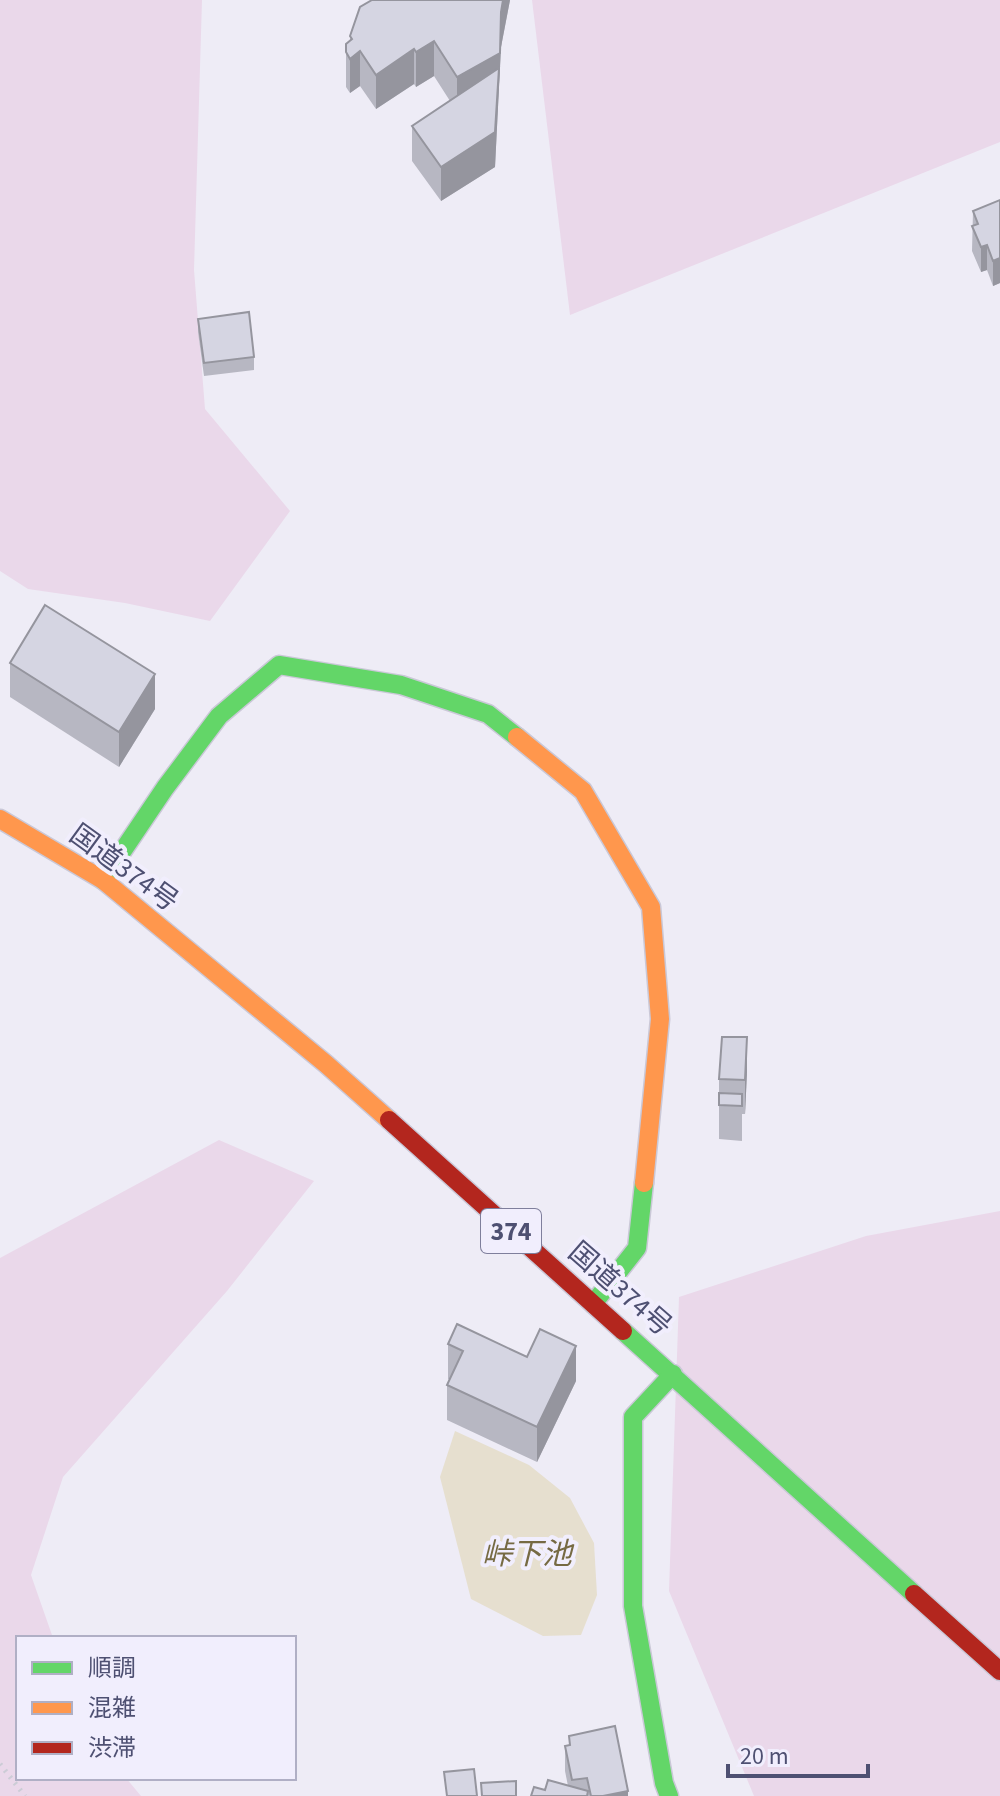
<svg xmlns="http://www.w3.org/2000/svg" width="1000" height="1796" font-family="'Source Sans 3','Noto Sans JP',sans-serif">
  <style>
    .green { fill: #ead8ea }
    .water { fill: #e6dfcf }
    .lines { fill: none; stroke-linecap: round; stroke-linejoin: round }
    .fast-casing { stroke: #cac8d7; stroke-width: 21 }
    .slow-casing { stroke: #cac8d7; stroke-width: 21 }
    .jam-casing { stroke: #cac8d7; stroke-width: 21 }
    .path { stroke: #ccccd6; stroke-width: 5; stroke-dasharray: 2 6; stroke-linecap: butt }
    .fast { stroke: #63d668; stroke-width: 18 }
    .slow { stroke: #ff974d; stroke-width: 18 }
    .jam { stroke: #b3261e; stroke-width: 18 }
    .wall { fill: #b7b7c2 }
    .shaded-wall { fill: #95959e }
    .building { fill: #d5d5e2; stroke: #95959e; stroke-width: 2 }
    .labels { text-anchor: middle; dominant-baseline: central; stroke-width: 8; stroke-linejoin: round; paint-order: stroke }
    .shield { fill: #f1eefd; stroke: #7f7f9c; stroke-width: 2 }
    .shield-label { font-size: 26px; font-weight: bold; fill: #4e5072 }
    .street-label { font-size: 28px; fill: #4e5072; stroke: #f1eefd }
    .water-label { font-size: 30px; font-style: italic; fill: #766a43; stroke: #f1eefd }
  </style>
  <rect width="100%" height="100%" fill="#eeecf6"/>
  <!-- green -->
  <g class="green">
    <polygon points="0,0 202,0 194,270 205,409 290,511 210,621 125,603 28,589 0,571"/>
    <polygon points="532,0 1000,0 1000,142 570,315"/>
    <polygon points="219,1140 314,1181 227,1291 63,1477 31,1575 53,1638 18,1638 18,1778 126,1778 141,1796 0,1796 0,1258"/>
    <polygon points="1000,1211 1000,1796 754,1796 669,1591 679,1297 866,1236"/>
  </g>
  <!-- water -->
  <polygon class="water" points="455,1431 529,1465 570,1498 594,1543 597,1595 581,1635 543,1636 471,1599 440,1477"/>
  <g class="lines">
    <defs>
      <g id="fast">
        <polyline points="103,880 165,788 219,716 279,665 401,685 488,714 517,737"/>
        <polyline points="593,1304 637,1248 644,1183"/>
        <polyline points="623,1331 914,1594"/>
        <polyline points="669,1796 664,1783 633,1606 633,1417 673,1374"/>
      </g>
      <g id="slow">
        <polyline points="517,737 583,791 651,907 660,1019 644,1183"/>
        <polyline points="0,819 103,880 326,1064 389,1120"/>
      </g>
      <g id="jam">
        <polyline points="389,1120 623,1331"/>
        <polyline points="914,1594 1000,1671"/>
      </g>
    </defs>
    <!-- fast casing -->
    <use href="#fast" class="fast-casing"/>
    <!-- slow casing -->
    <use href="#slow" class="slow-casing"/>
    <!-- jam casing -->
    <use href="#jam" class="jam-casing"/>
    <!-- path -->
    <polyline class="path" points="0,1764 25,1796"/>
    <!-- fast -->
    <use href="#fast" class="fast"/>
    <!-- slow -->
    <use href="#slow" class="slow"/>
    <!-- jam -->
    <use href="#jam" class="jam"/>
  </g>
  <!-- wall -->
  <g class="wall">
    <polygon points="372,0 510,0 501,47 495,167 441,201 412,161 412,126 450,101 434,76 416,87 414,84 376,109 360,86 350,93 346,87 346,44 350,41 350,36"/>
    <polygon points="1000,200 1000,283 993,286 987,270 981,272 972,251 973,211"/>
    <polygon points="198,319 254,357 254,370 204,376 198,332"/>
    <polygon points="10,663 155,709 119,767 10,697"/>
    <polygon points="747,1072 745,1114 742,1114 742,1141 719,1139 719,1079"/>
    <polygon points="448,1344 576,1381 537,1462 447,1420 447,1385 450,1380 448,1379"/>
    <polygon points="569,1736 628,1796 531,1796 545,1790 568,1786 565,1771 565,1746 569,1745"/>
  </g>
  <!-- shaded-wall -->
  <g class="shaded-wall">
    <polygon points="503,0 510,0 501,47 495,167 441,201 441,167 457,112 457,77 501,12"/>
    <polygon points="434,41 434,76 416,87 416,52"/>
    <polygon points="414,49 414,84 376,109 376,75"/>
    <polygon points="360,51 360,86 350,93 350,59"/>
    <polygon points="987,245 987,270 981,272 981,247"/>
    <polygon points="1000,258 1000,283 993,286 993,261"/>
    <polygon points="155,674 155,709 119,767 119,732"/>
    <polygon points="747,1037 747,1072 745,1114 745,1080"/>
    <polygon points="576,1346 576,1381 537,1462 537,1427"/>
    <polygon points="628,1791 628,1796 603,1796"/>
  </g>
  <!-- building -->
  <g class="building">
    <polygon points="372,0 503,0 501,12 500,53 457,77 434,41 416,52 414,49 376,75 360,51 350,59 346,52 346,44 352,39 350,36 360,7"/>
    <polygon points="499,68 495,132 441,167 412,126"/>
    <polygon points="1000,200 1000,258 993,261 987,245 981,247 972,226 978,224 973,211"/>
    <polygon points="249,312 254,357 204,363 198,319"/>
    <polygon points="45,605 155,674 119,732 10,663"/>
    <polygon points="722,1037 747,1037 745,1080 719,1079"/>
    <polygon points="719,1093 742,1094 742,1106 719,1105"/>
    <polygon points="457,1324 527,1357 540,1329 576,1346 537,1427 447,1385 463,1351 448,1344"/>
    <polygon points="615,1726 628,1791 603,1796 591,1796 587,1778 572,1780 565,1746 570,1745 569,1736"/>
    <polygon points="474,1769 477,1796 447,1796 444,1772"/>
    <polygon points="548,1780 588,1791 587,1796 531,1796 534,1787 545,1790"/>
    <polygon points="516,1781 516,1796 482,1796 481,1783"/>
  </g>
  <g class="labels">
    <!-- shield labels -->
    <rect class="shield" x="481" y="1209" width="60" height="44" rx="6"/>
    <g class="shield-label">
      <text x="511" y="1231">374</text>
    </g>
    <!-- street labels -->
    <g class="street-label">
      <text transform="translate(124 868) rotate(36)">国道374号</text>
      <text transform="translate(620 1289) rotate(41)">国道374号</text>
    </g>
    <!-- water labels -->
    <g class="water-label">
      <text x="527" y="1554">峠下池</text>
    </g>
  </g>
  <!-- legend -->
  <rect x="16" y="1636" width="280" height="144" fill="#f1eefd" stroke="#b0afc5" stroke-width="2"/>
  <rect x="32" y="1662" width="40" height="12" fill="#63d668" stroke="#b0afc5" stroke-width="2"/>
  <text x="88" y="1676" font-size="24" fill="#4e5072">順調</text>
  <rect x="32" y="1702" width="40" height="12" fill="#ff974d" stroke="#b0afc5" stroke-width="2"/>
  <text x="88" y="1716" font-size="24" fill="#4e5072">混雑</text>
  <rect x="32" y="1742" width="40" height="12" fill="#b3261e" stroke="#b0afc5" stroke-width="2"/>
  <text x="88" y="1756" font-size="24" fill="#4e5072">渋滞</text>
  <!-- scale -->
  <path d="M728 1764v12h140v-12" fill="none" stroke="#4e5072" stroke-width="4"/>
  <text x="740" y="1764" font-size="24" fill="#4e5072" stroke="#f1eefd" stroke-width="6" paint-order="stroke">20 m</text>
</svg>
